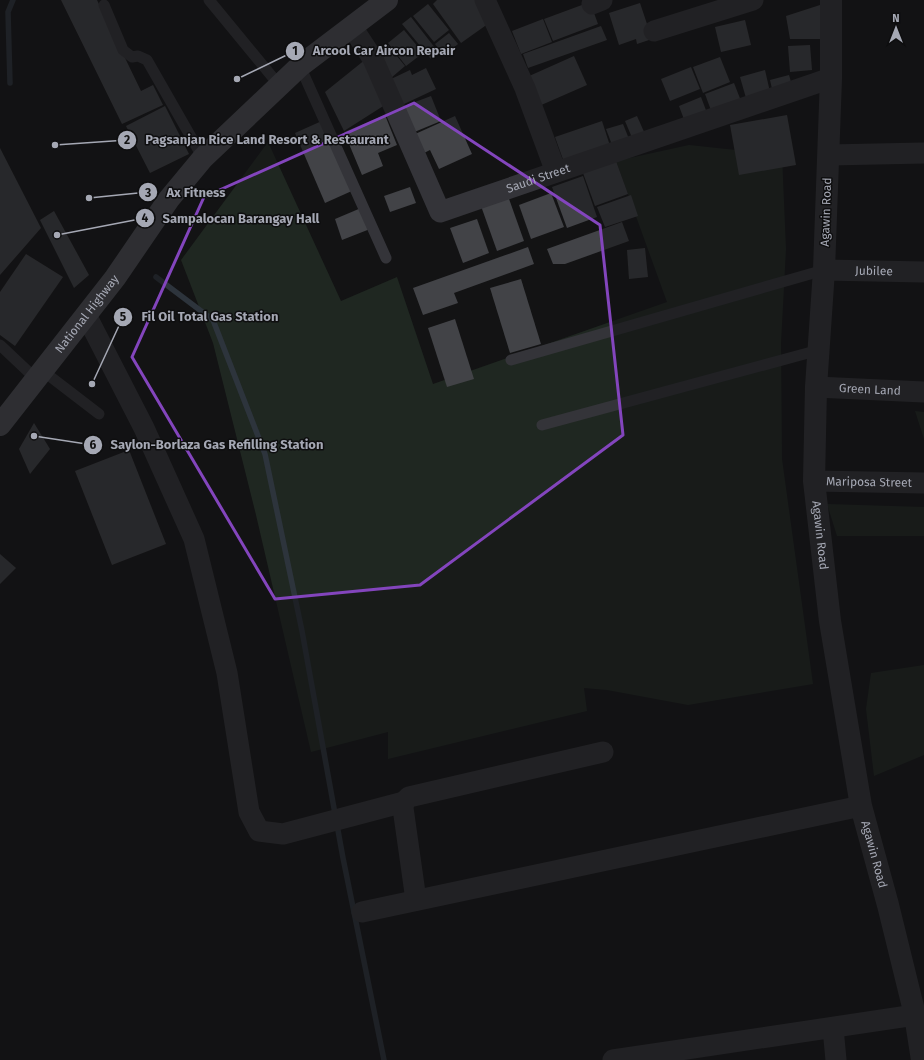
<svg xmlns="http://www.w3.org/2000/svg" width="924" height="1060" font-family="'Fira Sans',sans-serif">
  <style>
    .green { fill: #1f2721 }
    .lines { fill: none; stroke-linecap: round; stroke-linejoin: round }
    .stream { stroke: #2d343c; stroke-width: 5.5 }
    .building { fill: #424347 }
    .service { stroke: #343439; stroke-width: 11 }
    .minor { stroke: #343439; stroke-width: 21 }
    .tertiary { stroke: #343439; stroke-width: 22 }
    .primary { stroke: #505158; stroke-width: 22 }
    .marked { fill: none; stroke: #8345bd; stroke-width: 3; stroke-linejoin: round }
    .labels { text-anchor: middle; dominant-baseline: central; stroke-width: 3; stroke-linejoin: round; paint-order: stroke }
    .street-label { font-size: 12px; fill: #a5a8b4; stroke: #0e0e0f }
    .leader { fill: none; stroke: #a5a8b4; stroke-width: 1.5 }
    .callout-dot { fill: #a5a8b4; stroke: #0e0e0f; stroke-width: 1.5 }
    .mark-label { font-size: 12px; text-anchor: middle; font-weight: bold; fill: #111 }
    .callout-label { font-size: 13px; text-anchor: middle; font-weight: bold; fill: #a5a8b4; stroke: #0e0e0f; stroke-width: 3; stroke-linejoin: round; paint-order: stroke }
  </style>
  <rect width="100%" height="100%" fill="#131314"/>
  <!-- green -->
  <g class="green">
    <polygon points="268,142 341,301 397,277 433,384 667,302 616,161 689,145 782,155 786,249 781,343 782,459 813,684 688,705 607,690 584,688 587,711 388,759 388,732 311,752 256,515 213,343 181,260"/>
    <polygon points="915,411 924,412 924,439"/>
    <polygon points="827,504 924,507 924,536 837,536"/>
    <polygon points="924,665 924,755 874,776 866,709 871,673"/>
  </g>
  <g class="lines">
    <!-- stream -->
    <g class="stream">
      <polyline points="10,83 8,12 13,0"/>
      <polyline points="156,277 213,320 265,454 302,631 343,858 384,1060"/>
    </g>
  </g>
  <!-- building -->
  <g class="building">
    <polygon points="61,0 97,0 141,91 153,85 163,105 122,124"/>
    <polygon points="437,0 476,0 492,21 461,43 433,4"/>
    <polygon points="590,2 598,24 553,41 544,19"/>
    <polygon points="640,3 652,39 637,44 636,39 619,45 609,13"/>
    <polygon points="428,4 449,30 434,42 413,16"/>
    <polygon points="820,5 820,39 790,39 786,16"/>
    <polygon points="411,17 439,53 431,59 402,24"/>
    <polygon points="543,19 552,42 521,54 512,31"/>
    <polygon points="745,20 751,45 721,52 715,27"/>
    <polygon points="601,26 607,40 528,68 523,54"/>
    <polygon points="404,30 423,53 406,66 388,43"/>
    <polygon points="449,33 458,44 444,56 435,44"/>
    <polygon points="388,45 405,66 391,78 375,54"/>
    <polygon points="810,45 812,70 790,72 788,46"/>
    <polygon points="574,56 587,85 539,106 527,77"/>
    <polygon points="720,57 730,82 703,93 693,67"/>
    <polygon points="366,59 388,103 344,131 325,92"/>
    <polygon points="691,67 700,89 670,101 661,79"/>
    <polygon points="426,68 436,89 402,105 389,80 410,70 412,75"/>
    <polygon points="765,70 770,92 746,98 740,77"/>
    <polygon points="789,75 793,89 773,93 770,80"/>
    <polygon points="734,83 741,101 712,113 705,94"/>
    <polygon points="431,96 441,121 412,133 402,107"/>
    <polygon points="701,97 707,113 685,122 679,106"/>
    <polygon points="165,106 189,154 150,173 126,126"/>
    <polygon points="385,115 397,145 378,153 383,166 362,175 344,132"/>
    <polygon points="787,115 796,165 739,175 730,125"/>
    <polygon points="455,116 472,154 439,169 430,150 422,154 413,135"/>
    <polygon points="637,116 645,134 633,140 625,121"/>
    <polygon points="324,120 354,190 325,203 295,133"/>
    <polygon points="602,121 611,149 565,165 555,137"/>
    <polygon points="623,124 631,144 614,150 606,129"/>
    <polygon points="0,148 41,228 0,275"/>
    <polygon points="616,161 628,194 595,206 583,173"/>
    <polygon points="583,176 597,217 567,228 552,187"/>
    <polygon points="410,187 416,203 390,212 384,196"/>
    <polygon points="551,193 564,227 531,239 519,205"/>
    <polygon points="631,195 638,216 605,227 597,207"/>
    <polygon points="508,196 524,241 497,251 481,206"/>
    <polygon points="361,208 370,229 342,240 335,219"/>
    <polygon points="54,211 89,275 74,288 40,220"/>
    <polygon points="477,219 489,253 463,263 450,228"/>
    <polygon points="622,222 629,241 565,264 553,264 547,249"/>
    <polygon points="528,247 534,264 454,293 458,303 423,315 413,288"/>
    <polygon points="645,248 648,277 629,279 627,250"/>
    <polygon points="26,254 63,277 15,346 0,335 0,292"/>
    <polygon points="521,279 541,344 510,353 490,288"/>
    <polygon points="455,319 474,379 447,387 428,328"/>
    <polygon points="34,423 50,449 30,474 19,449"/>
    <polygon points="129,450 166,544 112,565 75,471"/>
    <polygon points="0,554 16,568 0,584"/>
  </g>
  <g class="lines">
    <!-- service -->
    <g class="service">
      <polyline points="209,0 279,85"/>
      <polyline points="104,5 123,50 132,57 138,56 147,60 203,158"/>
      <polyline points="300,66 386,258"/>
      <polyline points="0,345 36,379"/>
      <polyline points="511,360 824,270"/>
      <polyline points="43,371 99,414"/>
      <polyline points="542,425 819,350"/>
    </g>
    <!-- minor -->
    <g class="minor">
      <polyline points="485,0 525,88 556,172"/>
      <polyline points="592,4 602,0"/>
      <path id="s1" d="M 352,27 L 373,59 L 440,212 L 831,78"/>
      <polyline points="654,31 753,0"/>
      <polyline points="829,155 924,153"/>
      <path id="s2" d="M 824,270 L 924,272"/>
      <polyline points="86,315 144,428 194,539 227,673 249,812 259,831 283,834 404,802"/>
      <path id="s3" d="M 816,387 L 924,392"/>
      <path id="s4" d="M 814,481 L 924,483"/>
      <polyline points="416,900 403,808 404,802 409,797 603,752"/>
      <polyline points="362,912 861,806"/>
      <polyline points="833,1028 836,1060"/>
      <polyline points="613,1060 915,1015"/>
    </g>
    <!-- tertiary -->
    <path class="tertiary" id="s5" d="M 831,0 L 831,78 L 824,270 L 816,387 L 814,481 L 830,621 L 861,806 L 888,905 L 915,1015 L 922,1060"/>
    <!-- primary -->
    <path class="primary" id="s6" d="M 0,425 L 115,278 L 169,199 L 203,158 L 300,66 L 387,0"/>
  </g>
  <!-- marked area -->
  <path d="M0 0H924V1060H0ZM 414,103 L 600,225 L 623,435 L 420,585 L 275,599 L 132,357 L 204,197 Z" fill="#131314" fill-opacity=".55" fill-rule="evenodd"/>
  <path class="marked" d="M 414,103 L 600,225 L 623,435 L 420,585 L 275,599 L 132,357 L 204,197 Z"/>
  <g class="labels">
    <!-- street labels -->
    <g class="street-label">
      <text stroke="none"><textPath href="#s1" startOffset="309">Saudi Street</textPath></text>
      <text transform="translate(826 212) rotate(-88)">Agawin Road</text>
      <text stroke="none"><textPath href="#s2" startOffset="50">Jubilee</textPath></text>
      <text stroke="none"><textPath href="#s6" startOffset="141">National Highway</textPath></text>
      <text stroke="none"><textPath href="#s3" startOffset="54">Green Land</textPath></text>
      <text stroke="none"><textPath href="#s4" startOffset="55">Mariposa Street</textPath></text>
      <text stroke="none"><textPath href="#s5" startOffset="536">Agawin Road</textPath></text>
      <text stroke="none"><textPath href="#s5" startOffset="860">Agawin Road</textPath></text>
    </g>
  </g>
  <!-- callouts -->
  <path class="leader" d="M237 79L295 51M55 145L127 140M89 198L148 192M57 235L145 218M92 384L123 317M34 436L93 445"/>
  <g class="callout-dot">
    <circle cx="237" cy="79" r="4"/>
    <circle cx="55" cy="145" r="4"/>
    <circle cx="89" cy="198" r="4"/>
    <circle cx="57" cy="235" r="4"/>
    <circle cx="92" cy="384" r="4"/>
    <circle cx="34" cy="436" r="4"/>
    <circle cx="295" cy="51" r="10"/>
    <circle cx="127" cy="140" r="10"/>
    <circle cx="148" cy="192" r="10"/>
    <circle cx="145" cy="218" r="10"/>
    <circle cx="123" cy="317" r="10"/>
    <circle cx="93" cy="445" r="10"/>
  </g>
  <g class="mark-label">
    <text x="295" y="55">1</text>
    <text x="127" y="144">2</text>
    <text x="148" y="197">3</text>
    <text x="145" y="222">4</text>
    <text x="123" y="321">5</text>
    <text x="93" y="449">6</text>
  </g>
  <g class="callout-label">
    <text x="384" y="55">Arcool Car Aircon Repair</text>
    <text x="267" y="144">Pagsanjan Rice Land Resort &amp; Restaurant</text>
    <text x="196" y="197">Ax Fitness</text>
    <text x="241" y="223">Sampalocan Barangay Hall</text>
    <text x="210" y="321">Fil Oil Total Gas Station</text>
    <text x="217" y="449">Saylon-Borlaza Gas Refilling Station</text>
  </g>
  <!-- north arrow -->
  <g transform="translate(896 28)" stroke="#0e0e0f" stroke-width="3" paint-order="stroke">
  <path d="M0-3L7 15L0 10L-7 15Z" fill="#a5a8b4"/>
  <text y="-6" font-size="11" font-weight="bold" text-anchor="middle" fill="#a5a8b4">N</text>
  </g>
</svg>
